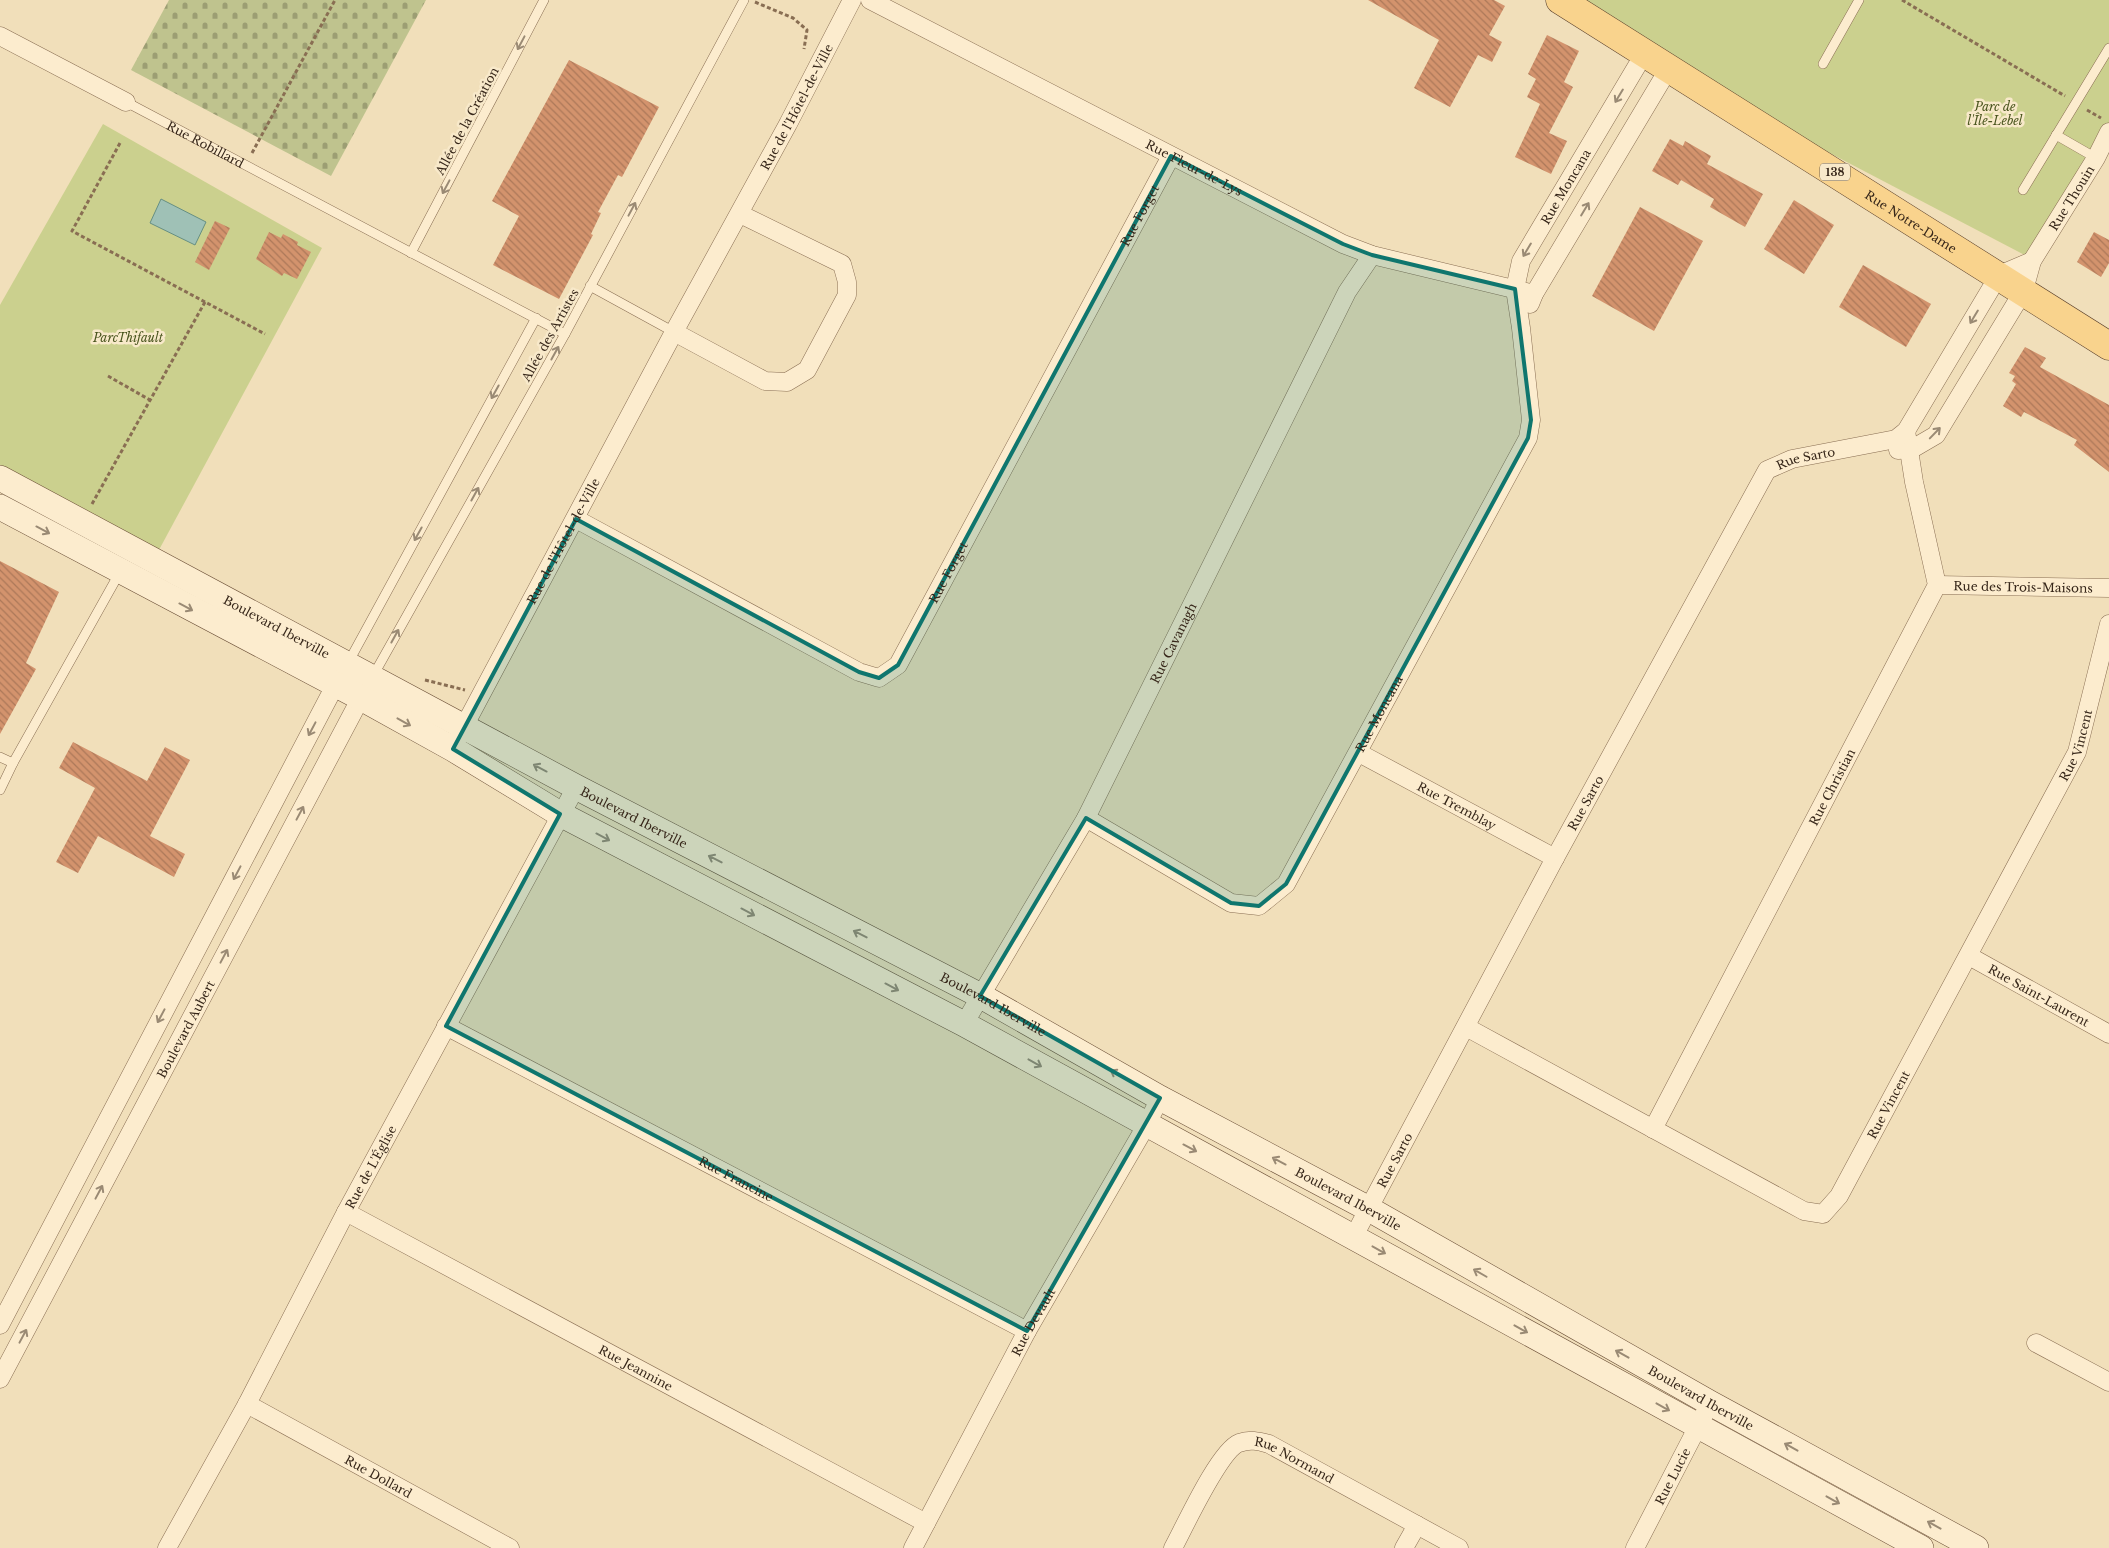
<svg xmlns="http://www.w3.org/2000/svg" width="2109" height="1548" font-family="'Libre Baskerville',serif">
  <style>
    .cemetery { fill: url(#cemetery-stones) }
    .park { fill: #cbd08e }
    .water { fill: #9fc1b6; stroke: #668f83 }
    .building { fill: url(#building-back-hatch) }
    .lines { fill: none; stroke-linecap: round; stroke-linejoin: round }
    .lane-casing { stroke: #896e53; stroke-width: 10 }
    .street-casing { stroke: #896e53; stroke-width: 19 }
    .secondary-casing { stroke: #6b4f37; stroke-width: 26 }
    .primary-casing { stroke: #563c29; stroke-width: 29 }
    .path { stroke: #896e53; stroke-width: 3; stroke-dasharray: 4 2.5; stroke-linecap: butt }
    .lane { stroke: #fcecce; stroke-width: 9 }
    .street { stroke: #fcecce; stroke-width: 18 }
    .secondary { stroke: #fcecce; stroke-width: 25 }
    .primary { stroke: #f9d38d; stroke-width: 28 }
    .oneway { stroke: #9a8a74 }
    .marked { fill: #0f766e; fill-opacity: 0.2; stroke: #0f766e; stroke-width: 4; stroke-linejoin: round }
    .labels { text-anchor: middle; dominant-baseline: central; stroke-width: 5; stroke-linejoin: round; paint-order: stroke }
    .shield { fill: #f8e9ca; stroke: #71614f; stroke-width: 1 }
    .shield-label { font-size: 11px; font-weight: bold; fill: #37271a }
    .park-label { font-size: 12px; font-style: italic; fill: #4a551e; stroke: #f8e9ca }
    .street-label { font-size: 12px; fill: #37271a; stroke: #f8e9ca }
  </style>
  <defs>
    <pattern id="cemetery-stones" width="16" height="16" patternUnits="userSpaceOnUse" patternTransform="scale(1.25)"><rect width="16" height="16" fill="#bfc38e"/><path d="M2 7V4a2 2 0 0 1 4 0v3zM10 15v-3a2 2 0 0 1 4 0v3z" fill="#9c9e73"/></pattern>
    <pattern id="building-back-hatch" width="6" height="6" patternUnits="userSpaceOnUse" patternTransform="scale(1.25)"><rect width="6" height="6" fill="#d3936d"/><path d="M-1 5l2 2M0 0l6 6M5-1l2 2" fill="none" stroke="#ac7859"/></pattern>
  </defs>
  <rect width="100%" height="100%" fill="#f1dfba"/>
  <!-- cemetery -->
  <polygon class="cemetery" points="169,0 426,0 331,176 131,70"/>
  <!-- park -->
  <g class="park">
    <polygon points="1565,0 2109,0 2109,141 2038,262 1774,124"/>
    <polygon points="103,124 322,248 153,561 0,478 0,305"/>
  </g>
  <!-- water -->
  <polygon class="water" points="161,199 206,222 195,245 150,223"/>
  <!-- building -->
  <g class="building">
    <polygon points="1368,0 1494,0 1505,6 1489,35 1502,42 1492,62 1478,55 1450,107 1414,88 1439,40"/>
    <polygon points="1547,35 1579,51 1564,82 1573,87 1549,133 1567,141 1551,174 1515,157 1540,104 1527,97 1536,79 1528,74"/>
    <polygon points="569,60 659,107 622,177 618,175 598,212 601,213 591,234 593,235 559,299 493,265 519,216 492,201"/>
    <polygon points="1670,139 1683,146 1685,141 1711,156 1707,164 1763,194 1745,227 1710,207 1714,199 1681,180 1678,185 1652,171"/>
    <polygon points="1794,200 1834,225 1804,274 1764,249"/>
    <polygon points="1640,207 1703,241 1654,331 1592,296"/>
    <polygon points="215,221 230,228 209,270 195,262"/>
    <polygon points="269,232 281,238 283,234 298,242 297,245 311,252 297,279 284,273 282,276 256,259"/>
    <polygon points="2094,232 2109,240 2109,263 2101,277 2077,262"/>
    <polygon points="1863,265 1931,304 1906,347 1839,307"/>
    <polygon points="2025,347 2046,358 2040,367 2109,405 2109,472 2074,445 2077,440 2024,412 2021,417 2003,406 2016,384 2012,381 2015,376 2009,373"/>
    <polygon points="0,561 59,592 26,663 36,669 0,734"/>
    <polygon points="73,742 147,781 165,747 190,760 150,836 185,854 174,877 98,836 78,873 56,862 95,788 59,768"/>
  </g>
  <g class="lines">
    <defs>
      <g id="lane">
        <polyline points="1823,64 1859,0"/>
        <path id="s1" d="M 126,102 L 565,334"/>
        <polyline points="2056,135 2096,158"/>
        <polyline points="2023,190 2109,48"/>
        <polyline points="411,253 544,0"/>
        <polyline points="590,286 674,332"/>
        <polyline points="348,663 536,318"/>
        <polyline points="373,676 565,334 744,0"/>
        <polyline points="0,757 13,763"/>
        <polyline points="0,790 13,763 120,572"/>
      </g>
      <g id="street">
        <path id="s2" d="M 870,0 L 1343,244 L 1372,255 L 1534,294"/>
        <polyline points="0,36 126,102"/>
        <polyline points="1530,304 1534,294 1669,68"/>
        <polyline points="674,332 765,381 787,382 807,370 847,295 847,282 842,264 740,214"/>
        <path id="s3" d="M 1898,450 L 1912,449 L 1936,435 L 2024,290 L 2032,261 L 2096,158 L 2109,132"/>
        <path id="s4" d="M 576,519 L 859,672 L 879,678 L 898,665 L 1171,156"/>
        <path id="s5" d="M 1937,585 L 2109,588"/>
        <path id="s6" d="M 459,736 L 674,332 L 788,124 L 852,0"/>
        <path id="s7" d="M 1359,753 L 1555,858"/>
        <path id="s8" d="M 1086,818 L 1231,903 L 1259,906 L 1286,884 L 1528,438 L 1531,420 L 1521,328 L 1515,289 L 1521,261 L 1644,54"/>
        <path id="s9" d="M 1969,956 L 2109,1034"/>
        <path id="s10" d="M 964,1024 L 1086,818 L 1347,292 L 1372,255"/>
        <path id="s11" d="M 446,1026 L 1027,1331"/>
        <path id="s12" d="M 1466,1027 L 1804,1211 L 1823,1214 L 1839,1196 L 2077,752 L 2109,624"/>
        <path id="s13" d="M 1653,1129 L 1937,585 L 1914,482 L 1906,431"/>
        <path id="s14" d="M 346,1212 L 926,1523"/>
        <path id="s15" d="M 1354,1236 L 1555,858 L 1767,470 L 1792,459 L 1896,439 L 1906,431 L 1999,275 L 2032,261"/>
        <polyline points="0,1325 340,676"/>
        <polyline points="2036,1343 2109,1382"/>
        <path id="s16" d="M 0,1379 L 366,688"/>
        <path id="s17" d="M 247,1404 L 510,1548"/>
        <path id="s18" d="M 167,1548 L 247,1404 L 346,1212 L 576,787"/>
        <path id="s19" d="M 913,1548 L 1027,1331 L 1147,1124 L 1160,1098"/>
        <path id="s20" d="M 1173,1548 C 1185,1526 1219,1451 1239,1443 C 1250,1439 1258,1441 1269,1444 L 1459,1548"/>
        <polyline points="1404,1548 1417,1525"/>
        <path id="s21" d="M 1635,1548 L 1710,1403"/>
      </g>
      <g id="secondary">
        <path id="s22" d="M 0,478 L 576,787 L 981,996 L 1160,1098 L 1369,1209 L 1710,1403 L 1976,1548"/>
        <polyline points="0,507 361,698 453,749 560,814 964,1024 1921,1548"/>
      </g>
      <g id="primary">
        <path id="s23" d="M 1560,0 L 2109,346"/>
      </g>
    </defs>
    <!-- lane casing -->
    <use href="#lane" class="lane-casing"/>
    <!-- street casing -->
    <use href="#street" class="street-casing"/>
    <!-- secondary casing -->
    <use href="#secondary" class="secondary-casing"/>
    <!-- primary casing -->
    <use href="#primary" class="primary-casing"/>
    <!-- path -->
    <g class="path">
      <polyline points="1902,0 2065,96"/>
      <polyline points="755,2 793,18 807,30 804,49"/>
      <polyline points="2087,110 2101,118"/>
      <polyline points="120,143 72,231 265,334"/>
      <polyline points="252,153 335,0"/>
      <polyline points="108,376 150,400"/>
      <polyline points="92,504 205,302"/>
      <polyline points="425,680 465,690"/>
    </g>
    <!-- lane -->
    <use href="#lane" class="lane"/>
    <!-- street -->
    <use href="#street" class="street"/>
    <!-- secondary -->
    <use href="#secondary" class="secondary"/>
    <!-- primary -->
    <use href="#primary" class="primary"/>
  </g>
  <!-- one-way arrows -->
  <defs><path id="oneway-shaft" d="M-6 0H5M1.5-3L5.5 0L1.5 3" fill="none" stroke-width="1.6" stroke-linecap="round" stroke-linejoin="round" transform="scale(1.25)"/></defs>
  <g class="oneway">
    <use href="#oneway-shaft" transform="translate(521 43) rotate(118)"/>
    <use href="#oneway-shaft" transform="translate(1619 96) rotate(121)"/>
    <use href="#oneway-shaft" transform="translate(446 187) rotate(118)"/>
    <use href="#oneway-shaft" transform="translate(632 209) rotate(-62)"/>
    <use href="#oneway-shaft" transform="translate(1585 209) rotate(-59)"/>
    <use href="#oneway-shaft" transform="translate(1527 250) rotate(121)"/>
    <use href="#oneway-shaft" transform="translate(1974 317) rotate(121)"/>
    <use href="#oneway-shaft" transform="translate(555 353) rotate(-61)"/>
    <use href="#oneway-shaft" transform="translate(495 392) rotate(119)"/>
    <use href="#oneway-shaft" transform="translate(1935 433) rotate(-46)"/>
    <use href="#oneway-shaft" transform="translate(475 494) rotate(-61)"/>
    <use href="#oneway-shaft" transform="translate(43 530) rotate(28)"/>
    <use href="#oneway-shaft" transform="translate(418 534) rotate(119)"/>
    <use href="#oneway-shaft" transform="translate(186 607) rotate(28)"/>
    <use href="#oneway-shaft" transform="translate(395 636) rotate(-61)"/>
    <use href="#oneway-shaft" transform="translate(404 722) rotate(29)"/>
    <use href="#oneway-shaft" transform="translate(312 729) rotate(118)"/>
    <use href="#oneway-shaft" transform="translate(540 768) rotate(-152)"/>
    <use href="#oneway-shaft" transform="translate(300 813) rotate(-62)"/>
    <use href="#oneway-shaft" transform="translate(603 837) rotate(28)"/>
    <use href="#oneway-shaft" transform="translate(715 859) rotate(-153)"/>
    <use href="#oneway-shaft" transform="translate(237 873) rotate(118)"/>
    <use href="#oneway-shaft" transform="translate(748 912) rotate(28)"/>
    <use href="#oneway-shaft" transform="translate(860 934) rotate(-153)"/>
    <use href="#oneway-shaft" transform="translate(224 956) rotate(-62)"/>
    <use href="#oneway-shaft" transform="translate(892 987) rotate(28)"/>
    <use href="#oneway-shaft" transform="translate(161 1016) rotate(118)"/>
    <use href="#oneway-shaft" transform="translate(1035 1063) rotate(29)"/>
    <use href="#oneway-shaft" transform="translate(1117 1074) rotate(-150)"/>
    <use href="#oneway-shaft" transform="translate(1190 1148) rotate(28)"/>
    <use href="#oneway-shaft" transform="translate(1279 1161) rotate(-152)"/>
    <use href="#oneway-shaft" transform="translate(99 1192) rotate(-62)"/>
    <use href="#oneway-shaft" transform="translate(1379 1250) rotate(29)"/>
    <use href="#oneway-shaft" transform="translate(1480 1273) rotate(-150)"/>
    <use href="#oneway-shaft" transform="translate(1521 1329) rotate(29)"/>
    <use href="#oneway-shaft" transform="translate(23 1336) rotate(-62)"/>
    <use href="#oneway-shaft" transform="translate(1622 1354) rotate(-151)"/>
    <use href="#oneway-shaft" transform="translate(1663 1407) rotate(29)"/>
    <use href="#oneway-shaft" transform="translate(1791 1447) rotate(-151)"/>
    <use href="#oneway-shaft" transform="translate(1833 1500) rotate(29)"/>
    <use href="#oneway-shaft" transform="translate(1934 1525) rotate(-151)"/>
  </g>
  <!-- marked area -->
  <path class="marked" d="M 1171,156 L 1343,244 L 1372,255 L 1515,289 L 1531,420 L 1528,438 L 1286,884 L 1259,906 L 1231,903 L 1086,818 L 980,996 L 1160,1098 L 1027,1331 L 446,1026 L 560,814 L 453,749 L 576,519 L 859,672 L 879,678 L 898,665 Z"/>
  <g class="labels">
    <!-- shield labels -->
    <rect class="shield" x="1820" y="163.5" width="30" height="17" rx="4"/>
    <g class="shield-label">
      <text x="1835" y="172">138</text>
    </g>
    <!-- park labels -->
    <g class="park-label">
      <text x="1995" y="106">Parc de<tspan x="1995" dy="14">l'Île-Lebel</tspan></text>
      <text x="128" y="337">ParcThifault</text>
    </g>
    <!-- street labels -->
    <g class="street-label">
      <text stroke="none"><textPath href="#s6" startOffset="714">Rue de l'Hôtel-de-Ville</textPath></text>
      <text transform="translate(467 121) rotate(-62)">Allée de la Création</text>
      <text stroke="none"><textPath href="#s1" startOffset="90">Rue Robillard</textPath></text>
      <text stroke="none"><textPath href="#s2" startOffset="365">Rue Fleur-de-Lys</textPath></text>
      <text stroke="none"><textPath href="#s8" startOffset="1004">Rue Moncana</textPath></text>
      <text stroke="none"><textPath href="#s3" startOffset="316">Rue Thouin</textPath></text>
      <text stroke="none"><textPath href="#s4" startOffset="876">Rue Forget</textPath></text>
      <text stroke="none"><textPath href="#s23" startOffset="415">Rue Notre-Dame</textPath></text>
      <text transform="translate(550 335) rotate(-61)">Allée des Artistes</text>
      <text stroke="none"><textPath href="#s15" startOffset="911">Rue Sarto</textPath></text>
      <text stroke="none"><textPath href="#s6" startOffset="221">Rue de l'Hôtel-de-Ville</textPath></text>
      <text stroke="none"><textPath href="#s4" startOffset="471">Rue Forget</textPath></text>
      <text stroke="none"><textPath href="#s5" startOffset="86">Rue des Trois-Maisons</textPath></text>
      <text stroke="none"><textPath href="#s22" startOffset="314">Boulevard Iberville</textPath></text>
      <text stroke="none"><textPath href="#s10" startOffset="435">Rue Cavanagh</textPath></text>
      <text stroke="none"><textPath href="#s8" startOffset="425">Rue Moncana</textPath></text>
      <text stroke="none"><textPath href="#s12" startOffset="938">Rue Vincent</textPath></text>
      <text stroke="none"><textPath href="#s13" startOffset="386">Rue Christian</textPath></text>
      <text stroke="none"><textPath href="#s15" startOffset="491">Rue Sarto</textPath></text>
      <text stroke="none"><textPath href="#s7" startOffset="111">Rue Tremblay</textPath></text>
      <text stroke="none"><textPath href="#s22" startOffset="719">Boulevard Iberville</textPath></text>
      <text stroke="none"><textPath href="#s9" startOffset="80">Rue Saint-Laurent</textPath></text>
      <text stroke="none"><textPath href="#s22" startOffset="1124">Boulevard Iberville</textPath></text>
      <text stroke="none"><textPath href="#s16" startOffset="396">Boulevard Aubert</textPath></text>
      <text stroke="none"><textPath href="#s12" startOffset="532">Rue Vincent</textPath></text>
      <text stroke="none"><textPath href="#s15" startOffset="86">Rue Sarto</textPath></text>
      <text stroke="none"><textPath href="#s18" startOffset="432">Rue de L'Église</textPath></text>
      <text stroke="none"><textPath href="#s11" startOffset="328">Rue Francine</textPath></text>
      <text stroke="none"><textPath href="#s22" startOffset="1529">Boulevard Iberville</textPath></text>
      <text stroke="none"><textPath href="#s19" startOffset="256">Rue Devault</textPath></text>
      <text stroke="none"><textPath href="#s14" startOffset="329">Rue Jeannine</textPath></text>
      <text stroke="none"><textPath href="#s22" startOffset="1934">Boulevard Iberville</textPath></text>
      <text stroke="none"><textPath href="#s20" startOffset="185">Rue Normand</textPath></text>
      <text stroke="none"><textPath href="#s17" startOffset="150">Rue Dollard</textPath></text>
      <text stroke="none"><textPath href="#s21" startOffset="81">Rue Lucie</textPath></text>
    </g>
  </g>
</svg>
